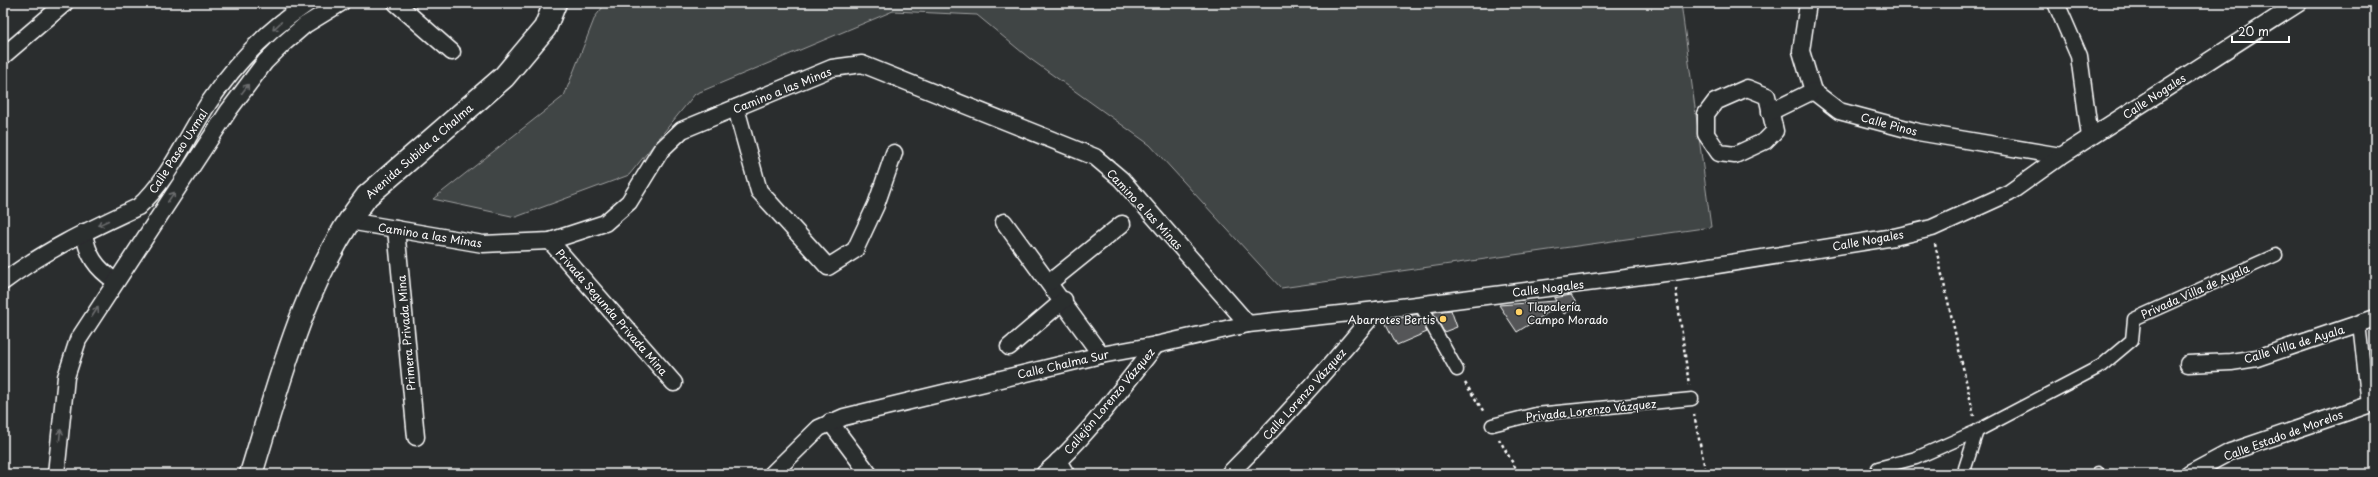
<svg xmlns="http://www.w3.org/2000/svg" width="2378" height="477" font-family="'Playpen Sans',sans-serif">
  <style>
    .green { fill: #414445; stroke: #a0a2a2 }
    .building { fill: #555758; stroke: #fff }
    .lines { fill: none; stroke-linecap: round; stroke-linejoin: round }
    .pedestrian-casing { stroke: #fff; stroke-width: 15 }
    .minor-casing { stroke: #fff; stroke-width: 19 }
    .secondary-casing { stroke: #fff; stroke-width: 25 }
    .path { stroke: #fff; stroke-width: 2.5; stroke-dasharray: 3 3; stroke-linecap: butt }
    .pedestrian { stroke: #2a2d2e; stroke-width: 12 }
    .minor { stroke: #2a2d2e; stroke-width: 16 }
    .secondary { stroke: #2a2d2e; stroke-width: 22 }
    .oneway { stroke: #6a6c6d }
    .poi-dot { fill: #ffd166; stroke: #2a2d2e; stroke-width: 1.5 }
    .labels { text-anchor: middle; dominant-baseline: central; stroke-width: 3; stroke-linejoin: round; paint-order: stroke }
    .street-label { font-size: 11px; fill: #fff; stroke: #2a2d2e }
    .poi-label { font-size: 11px; fill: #fff; stroke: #2a2d2e; text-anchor: start }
  </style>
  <rect width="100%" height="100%" fill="#2a2d2e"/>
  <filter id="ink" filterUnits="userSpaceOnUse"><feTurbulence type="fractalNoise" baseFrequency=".025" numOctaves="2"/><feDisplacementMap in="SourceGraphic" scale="8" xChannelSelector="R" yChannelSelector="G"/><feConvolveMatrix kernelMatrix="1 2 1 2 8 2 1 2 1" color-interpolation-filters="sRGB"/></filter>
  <g filter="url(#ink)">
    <!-- green -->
    <polygon class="green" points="606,3 1681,3 1711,227 1281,288 1150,145 1029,58 977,15 893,11 695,94 629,175 516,217 433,199 564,96 595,17"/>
    <!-- building -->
    <g class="building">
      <polygon points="1571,295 1578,306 1564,314 1559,306 1517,332 1499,305 1556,301 1554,298"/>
      <polygon points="1451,310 1457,327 1444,332 1433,312"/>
      <polygon points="1417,314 1427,332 1397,345 1385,322"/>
    </g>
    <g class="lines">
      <defs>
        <g id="pedestrian">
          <polyline points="1420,304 1457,370"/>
          <polyline points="2359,323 2368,405"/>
          <polyline points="1492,425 1536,414 1692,399"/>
          <polyline points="1878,468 1916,458 1977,431 2101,366 2132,340 2134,319 2276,255"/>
          <polyline points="2098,473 2099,474"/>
          <polyline points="1966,474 1965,468 1977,431"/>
        </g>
        <g id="minor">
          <polyline points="396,3 452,52"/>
          <polyline points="1808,3 1801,51 1813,91 1839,111 1918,132 2061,156"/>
          <polyline points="2056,3 2079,56 2090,137"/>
          <polyline points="3,56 65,3"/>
          <polygon points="1747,88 1767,96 1775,131 1765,141 1735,155 1719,153 1706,134 1706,114 1715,102"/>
          <polyline points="736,108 759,191 828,267 855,250 876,205 894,153"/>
          <polyline points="1770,112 1813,91"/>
          <polyline points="349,221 483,244 550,241 605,223 629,202 661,150 682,130 832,68 862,64 1095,157 1121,179 1248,324"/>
          <polyline points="1004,222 1101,355"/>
          <polyline points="396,229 416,437"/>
          <path d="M 84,232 C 87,255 96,268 115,281"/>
          <polyline points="550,241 674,383"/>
          <path d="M 3,282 C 45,250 91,229 138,207 C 170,179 187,135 210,101 C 236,62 269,29 308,3"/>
          <polyline points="1050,282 1122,224"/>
          <polyline points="1009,347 1064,300"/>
          <polyline points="2188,364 2231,362 2257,358 2375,318"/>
          <polyline points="830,422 869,474"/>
          <polyline points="1058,461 1066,474"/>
          <polyline points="56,474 66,377 78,340 229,110 265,62 283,44 305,25 341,3"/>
          <polyline points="772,474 819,428 844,417 1101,355 1156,345 1248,324 1377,310 1673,272 1894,237 1932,228 2009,193 2061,156 2299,3"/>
          <path d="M 1044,474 C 1087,437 1121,389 1156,345"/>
          <path d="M 1229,474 C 1281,422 1330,367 1377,310"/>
          <polyline points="2189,474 2230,452 2368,405 2375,396"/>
        </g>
        <path id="secondary" d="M 251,474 C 280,380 305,276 367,196 L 504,77 L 545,28 L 555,3"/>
      </defs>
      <!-- pedestrian casing -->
      <use href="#pedestrian" class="pedestrian-casing"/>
      <!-- minor casing -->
      <use href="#minor" class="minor-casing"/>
      <!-- secondary casing -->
      <use href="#secondary" class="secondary-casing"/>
      <!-- path -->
      <g class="path">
        <polyline points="1935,244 1974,416"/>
        <polyline points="1676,289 1689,385"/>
        <polyline points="1465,383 1484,412"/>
        <polyline points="1694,414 1706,474"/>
        <polyline points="1499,439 1519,474"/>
      </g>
      <!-- pedestrian -->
      <use href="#pedestrian" class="pedestrian"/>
      <!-- minor -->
      <use href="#minor" class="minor"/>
      <!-- secondary -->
      <use href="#secondary" class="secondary"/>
    </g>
    <!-- one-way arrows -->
    <defs><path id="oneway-shaft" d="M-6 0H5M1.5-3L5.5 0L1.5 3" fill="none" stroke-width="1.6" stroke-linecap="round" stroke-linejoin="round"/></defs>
    <g class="oneway">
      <use href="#oneway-shaft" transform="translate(277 26) rotate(137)"/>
      <use href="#oneway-shaft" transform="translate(245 89) rotate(-53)"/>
      <use href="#oneway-shaft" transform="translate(171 197) rotate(-56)"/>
      <use href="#oneway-shaft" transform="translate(103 223) rotate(155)"/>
      <use href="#oneway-shaft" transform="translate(95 312) rotate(-57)"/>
      <use href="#oneway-shaft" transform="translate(60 435) rotate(-84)"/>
    </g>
  </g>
  <!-- markers -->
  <g class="poi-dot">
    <circle cx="1519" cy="312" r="4"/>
    <circle cx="1443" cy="319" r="4"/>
  </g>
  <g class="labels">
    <!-- street labels -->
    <g class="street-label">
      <text transform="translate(782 90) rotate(-22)">Camino a las Minas</text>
      <text transform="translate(2154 96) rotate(-33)">Calle Nogales</text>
      <text transform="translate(1889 124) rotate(15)">Calle Pinos</text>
      <text transform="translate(178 151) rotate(-57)">Calle Paseo Uxmal</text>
      <text transform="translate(419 151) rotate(-41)">Avenida Subida a Chalma</text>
      <text transform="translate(1145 209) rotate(47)">Camino a las Minas</text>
      <text transform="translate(430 235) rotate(9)">Camino a las Minas</text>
      <text transform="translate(1868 240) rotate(-10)">Calle Nogales</text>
      <text transform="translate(1548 288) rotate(-7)">Calle Nogales</text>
      <text transform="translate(2195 291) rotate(-24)">Privada Villa de Ayala</text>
      <text transform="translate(612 312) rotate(49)">Privada Segunda Privada Mina</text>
      <text transform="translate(406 333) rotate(-95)">Primera Privada Mina</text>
      <text transform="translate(2294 344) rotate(-17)">Calle Villa de Ayala</text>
      <text transform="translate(1063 364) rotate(-13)">Calle Chalma Sur</text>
      <text transform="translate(1304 394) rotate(-48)">Calle Lorenzo Vázquez</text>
      <text transform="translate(1109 401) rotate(-50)">Callejón Lorenzo Vázquez</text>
      <text transform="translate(1591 410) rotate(-6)">Privada Lorenzo Vázquez</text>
      <text transform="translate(2283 435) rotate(-20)">Calle Estado de Morelos</text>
    </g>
    <!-- poi labels -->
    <g class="poi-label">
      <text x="1527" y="306">Tlapalería<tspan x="1527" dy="13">Campo Morado</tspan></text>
      <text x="1435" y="319" text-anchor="end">Abarrotes Bertis</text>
    </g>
  </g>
  <!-- margin -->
  <rect width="2378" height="477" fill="none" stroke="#2a2d2e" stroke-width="16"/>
  <rect x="8" y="8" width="2362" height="461" fill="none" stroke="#fff" stroke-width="1.5" filter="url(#ink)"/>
  <!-- scale -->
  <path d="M2232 36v6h57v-6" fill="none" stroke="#ffffff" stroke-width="2"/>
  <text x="2238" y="36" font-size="12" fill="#ffffff" stroke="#2a2d2e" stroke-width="3" paint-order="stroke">20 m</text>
</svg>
